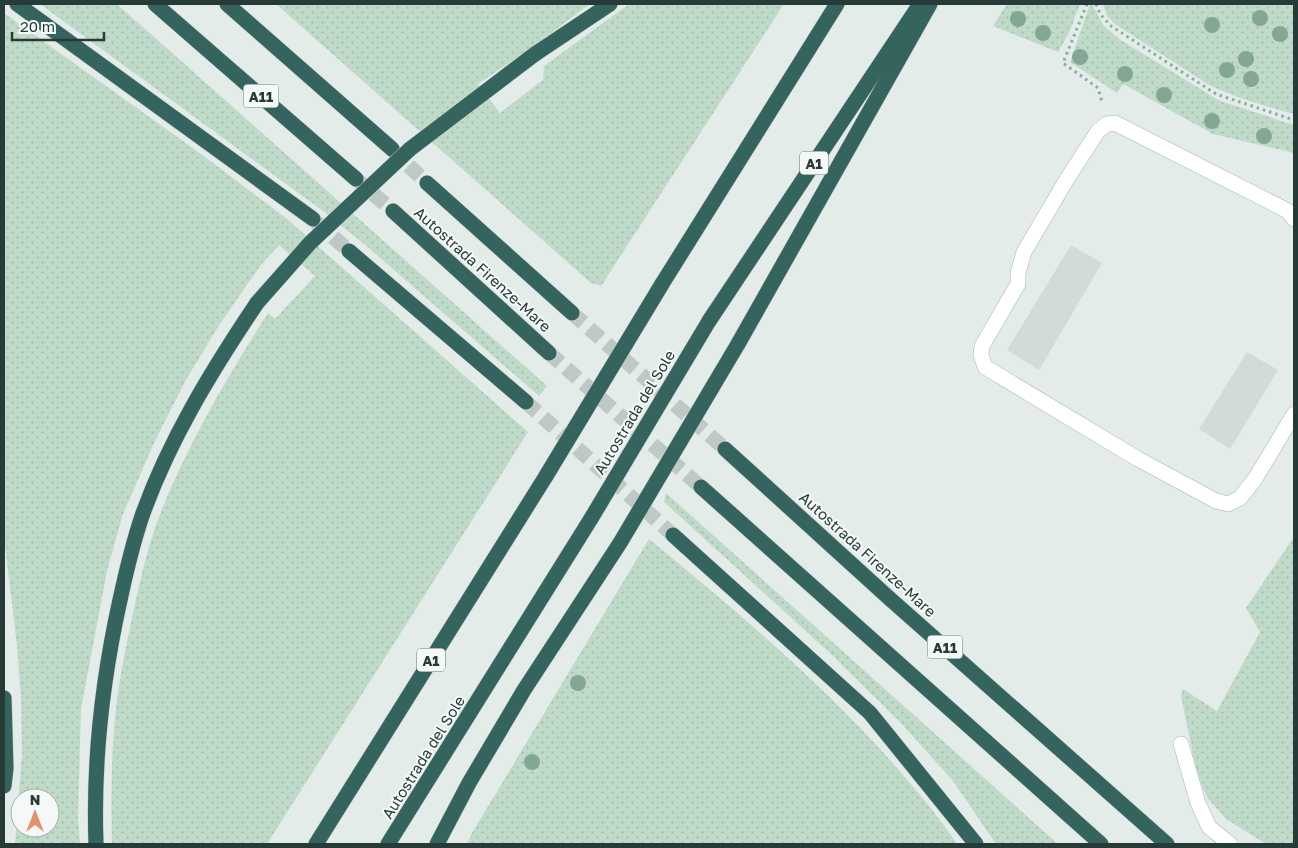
<svg xmlns="http://www.w3.org/2000/svg" width="1298" height="848" font-family="'Golos Text',sans-serif">
  <style>
    .built { fill: #d2dbd8 }
    .grass { fill: url(#grass-dots); fill-rule: evenodd }
    .lines { fill: none; stroke-linecap: round; stroke-linejoin: round }
    .motorway-tunnel { stroke: #bec9c5; stroke-width: 15; stroke-dasharray: 15 8; stroke-linecap: butt }
    .service-casing { stroke: #a7b3b0; stroke-width: 16 }
    .motorway-casing { stroke: #c2c8c7; stroke-width: 16 }
    .path { stroke: #89aba3; stroke-width: 3; stroke-dasharray: 2.5 4; stroke-linecap: butt }
    .service { stroke: #fff; stroke-width: 15 }
    .motorway { stroke: #35645e; stroke-width: 15 }
    .motorway-bridge-casing { stroke: #c2c8c7; stroke-width: 16; stroke-linecap: butt }
    .motorway-bridge { stroke: #35645e; stroke-width: 15 }
    .tree { fill: #84a694 }
    .labels { text-anchor: middle; dominant-baseline: central; stroke-width: 4; stroke-linejoin: round; paint-order: stroke }
    .shield { fill: #f4f9f7; stroke: #647471; stroke-width: 1 }
    .shield-label { font-size: 14px; font-weight: bold; fill: #263b37 }
    .street-label { font-size: 15px; fill: #263b37; stroke: #f4f9f7 }
  </style>
  <defs>
    <pattern id="grass-dots" width="8" height="8" patternUnits="userSpaceOnUse" patternTransform="scale(1.25)"><rect width="8" height="8" fill="#c0dac9"/><path d="M2 2h.1M6 6h.1" fill="none" stroke="#a5bcad" stroke-width="1.8" stroke-linecap="round"/></pattern>
  </defs>
  <rect width="100%" height="100%" fill="#e4ece9"/>
  <!-- built -->
  <g class="built">
    <polygon points="1071,245 1102,263 1039,370 1007,350"/>
    <polygon points="1247,352 1278,370 1230,449 1199,429"/>
  </g>
  <!-- grass -->
  <g class="grass">
    <polygon points="40,4 117,4 547,386 539,396 364,244 323,211"/>
    <polygon points="276,4 590,4 531,48 478,84 500,113 543,80 544,66 629,4 784,4 601,286 591,283"/>
    <polygon points="1007,4 1080,4 1069,33 1058,52 993,26"/>
    <polygon points="1090,4 1092,4 1103,25 1119,39 1220,101 1294,125 1294,153 1213,134 1123,84 1117,93 1070,62"/>
    <path d="M 1103,4 L 1294,4 L 1294,114 C 1265,106 1236,98 1209,85 L 1115,24 L 1107,16 Z"/>
    <path d="M 4,13 L 201,154 L 286,218 L 528,432 L 267,844 L 112,844 C 111,799 111,753 116,708 C 120,673 128,638 135,604 C 142,572 150,539 162,509 C 190,440 228,376 268,313 L 275,319 L 315,276 L 279,245 L 261,265 L 244,289 L 216,330 L 186,380 L 154,443 L 123,514 L 107,571 L 81,709 L 78,818 L 80,844 L 15,844 L 22,754 L 21,698 L 17,646 L 4,537 ZM 20,798 L 50,798 L 50,828 L 20,828 Z"/>
    <polygon points="666,493 1058,844 996,844 953,781 900,722 831,654 664,502"/>
    <polygon points="1294,537 1294,844 1266,844 1226,819 1209,800 1203,789 1195,764 1181,696 1183,689 1217,711 1260,632 1246,608"/>
    <path d="M 649,539 C 733,608 816,678 889,759 C 913,786 937,814 957,844 L 467,844 L 472,833 Z"/>
  </g>
  <g class="lines">
    <!-- motorway-tunnel -->
    <g class="motorway-tunnel">
      <polyline points="392,150 427,183"/>
      <polyline points="356,179 393,211"/>
      <polyline points="316,222 349,251"/>
      <polyline points="572,313 725,449"/>
      <polyline points="549,353 701,487"/>
      <polyline points="526,402 673,535"/>
    </g>
    <defs>
      <g id="service">
        <polyline points="1294,219 1288,211 1115,123 1107,124 1098,131 1067,179 1024,252 1018,273 1018,284 982,346 981,355 985,367 1138,459 1216,501 1228,504 1240,498 1255,479 1294,414"/>
        <polyline points="1181,744 1198,803 1209,827 1230,844"/>
      </g>
      <g id="motorway">
        <polyline points="17,4 313,219"/>
        <polyline points="155,4 356,179"/>
        <polyline points="227,4 392,149"/>
        <polyline points="535,54 610,4"/>
        <polyline points="427,183 572,313"/>
        <polyline points="393,211 549,353"/>
        <polyline points="349,251 526,402"/>
        <polyline points="662,284 837,4"/>
        <polyline points="709,321 920,4"/>
        <polyline points="738,344 930,4"/>
        <polyline points="725,449 889,598 1167,844"/>
        <polyline points="701,487 1101,844"/>
        <polyline points="673,535 870,713 976,844"/>
        <polyline points="4,698 6,768 4,786"/>
        <path d="M 96,844 C 93,761 102,681 120,600 C 126,572 133,543 142,516 C 169,440 212,370 257,303"/>
        <polyline points="316,844 546,476"/>
        <polyline points="388,844 592,517"/>
        <polyline points="437,844 469,783 524,690 620,543"/>
      </g>
    </defs>
    <!-- service casing -->
    <use href="#service" class="service-casing"/>
    <!-- motorway casing -->
    <use href="#motorway" class="motorway-casing"/>
    <!-- path -->
    <g class="path">
      <polyline points="1087,4 1063,63 1098,88 1102,102"/>
      <polyline points="1096,4 1100,14 1111,26 1216,94 1294,120"/>
    </g>
    <!-- service -->
    <use href="#service" class="service"/>
    <!-- motorway -->
    <use href="#motorway" class="motorway"/>
    <defs>
      <g id="motorway-bridge">
        <polyline points="257,303 310,243 410,149 535,54"/>
        <polyline points="546,476 662,284"/>
        <polyline points="592,517 709,321"/>
        <polyline points="620,543 738,344"/>
      </g>
    </defs>
    <!-- motorway-bridge casing -->
    <use href="#motorway-bridge" class="motorway-bridge-casing"/>
    <!-- motorway-bridge -->
    <use href="#motorway-bridge" class="motorway-bridge"/>
  </g>
  <!-- trees -->
  <g class="tree">
    <circle cx="1260" cy="18" r="8"/>
    <circle cx="1018" cy="19" r="8"/>
    <circle cx="1212" cy="25" r="8"/>
    <circle cx="1043" cy="33" r="8"/>
    <circle cx="1280" cy="34" r="8"/>
    <circle cx="1080" cy="57" r="8"/>
    <circle cx="1246" cy="59" r="8"/>
    <circle cx="1227" cy="70" r="8"/>
    <circle cx="1125" cy="74" r="8"/>
    <circle cx="1251" cy="79" r="8"/>
    <circle cx="1164" cy="95" r="8"/>
    <circle cx="1212" cy="121" r="8"/>
    <circle cx="1264" cy="136" r="8"/>
    <circle cx="578" cy="683" r="8"/>
    <circle cx="532" cy="762" r="8"/>
  </g>
  <g class="labels">
    <!-- shield labels -->
    <g class="shield">
      <rect x="243.5" y="84.5" width="35" height="23" rx="4"/>
      <rect x="800" y="151.5" width="28" height="23" rx="4"/>
      <rect x="927.5" y="635.5" width="35" height="23" rx="4"/>
      <rect x="417" y="648.5" width="28" height="23" rx="4"/>
    </g>
    <g class="shield-label">
      <text x="261" y="96">A11</text>
      <text x="814" y="163">A1</text>
      <text x="945" y="647">A11</text>
      <text x="431" y="660">A1</text>
    </g>
    <!-- street labels -->
    <g class="street-label">
      <text transform="translate(483 269) rotate(42)">Autostrada Firenze-Mare</text>
      <text transform="translate(634 412) rotate(-59)">Autostrada del Sole</text>
      <text transform="translate(868 554) rotate(42)">Autostrada Firenze-Mare</text>
      <text transform="translate(423 757) rotate(-58)">Autostrada del Sole</text>
    </g>
  </g>
  <!-- border -->
  <rect width="1298" height="848" fill="none" stroke="#263b37" stroke-width="10"/>
  <!-- north arrow -->
  <g transform="translate(35 813)"><circle r="24" fill="#f4f9f7" stroke="#a2adaa"/>
  <path d="M0-4L9 19L0 12L-9 19Z" fill="#e1936d"/>
  <text y="-8" font-size="14" font-weight="bold" text-anchor="middle" fill="#263b37">N</text>
  </g>
  <!-- scale -->
  <path d="M12 32v8h92v-8" fill="none" stroke="#263b37" stroke-width="2.5"/>
  <text x="20" y="32" font-size="15" fill="#263b37" stroke="#f4f9f7" stroke-width="4" paint-order="stroke">20 m</text>
</svg>
